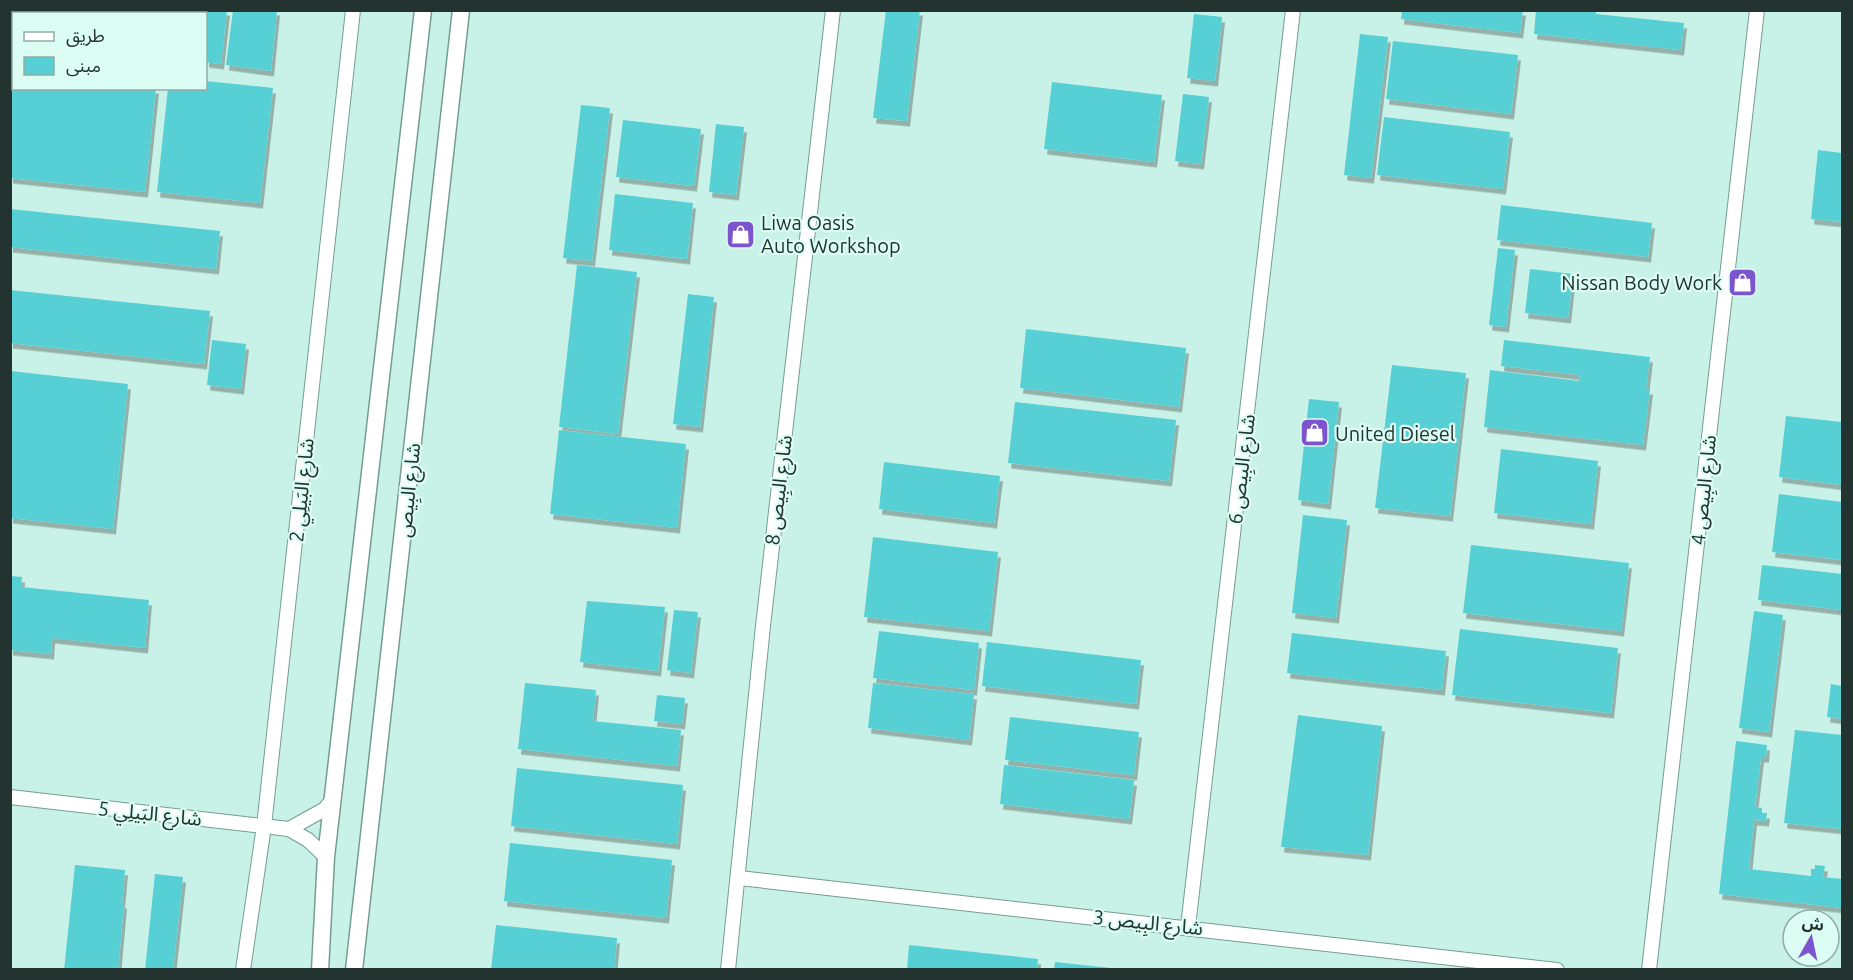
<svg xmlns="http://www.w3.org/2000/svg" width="1853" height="980" font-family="Ubuntu,'Noto Sans Arabic',sans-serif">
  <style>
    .building { fill: #57cfd5; filter: url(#shadow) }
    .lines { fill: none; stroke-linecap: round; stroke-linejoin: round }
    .minor-casing { stroke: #769d93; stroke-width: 16 }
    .tertiary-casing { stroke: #769d93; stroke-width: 19 }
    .minor { stroke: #fff; stroke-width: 14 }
    .tertiary { stroke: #fff; stroke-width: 16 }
    .labels { text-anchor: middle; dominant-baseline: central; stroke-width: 4.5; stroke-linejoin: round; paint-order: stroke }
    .poi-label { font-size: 20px; fill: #23332f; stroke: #dcfdf4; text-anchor: start }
    .street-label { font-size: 20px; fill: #23332f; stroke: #dcfdf4 }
  </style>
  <defs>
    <filter id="shadow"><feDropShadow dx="3" dy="5.5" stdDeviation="0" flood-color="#0004"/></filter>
  </defs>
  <rect width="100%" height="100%" fill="#c8f2e7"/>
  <!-- building -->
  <g class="building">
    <polygon points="10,10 103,10 102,14 14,14 14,41 10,41"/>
    <rect x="108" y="10" width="38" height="4"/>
    <polygon points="151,10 188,10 188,14 150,14"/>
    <polygon points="192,10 227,10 221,64 206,62 206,14 192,14"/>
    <polygon points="233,10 277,10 271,71 226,65"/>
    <polygon points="886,10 920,10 907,121 873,118"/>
    <polygon points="1402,10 1523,10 1520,33 1401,19"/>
    <polygon points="1536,10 1586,10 1596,12 1596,14 1684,23 1681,50 1534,34"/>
    <polygon points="1194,14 1222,17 1215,81 1187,78"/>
    <polygon points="1360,34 1388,37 1371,178 1344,175"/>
    <polygon points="1393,41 1518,55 1511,114 1386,99"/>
    <polygon points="10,59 14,59 14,88 156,88 145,192 10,178"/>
    <polygon points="206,81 273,88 260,203 157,192 168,88 206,88"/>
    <polygon points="1052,82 1162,95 1154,162 1044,149"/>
    <polygon points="1183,94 1209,97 1201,164 1175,161"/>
    <polygon points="581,105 610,108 592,261 563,258"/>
    <polygon points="1384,117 1510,132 1503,189 1377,175"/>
    <polygon points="623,120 701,129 694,186 616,177"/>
    <polygon points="716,124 744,127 736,195 709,192"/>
    <polygon points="1818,150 1842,153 1842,222 1811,219"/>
    <polygon points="615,194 693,203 687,259 609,250"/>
    <polygon points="1501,205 1652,223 1648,257 1497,240"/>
    <polygon points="10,209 220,231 216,269 10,247"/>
    <polygon points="1498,248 1515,250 1506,327 1489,325"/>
    <polygon points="577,265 637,272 618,434 559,427"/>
    <polygon points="1530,269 1573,274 1568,318 1525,313"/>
    <polygon points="10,290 210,311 204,364 10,343"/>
    <polygon points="688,294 714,297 700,427 673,424"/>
    <polygon points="1026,329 1186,348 1179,407 1020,388"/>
    <polygon points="212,340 246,344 241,389 207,385"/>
    <polygon points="1504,340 1650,357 1646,389 1650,389 1643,445 1484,427 1490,370 1579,381 1580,375 1501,366"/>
    <polygon points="1392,365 1466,373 1450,516 1375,508"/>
    <polygon points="10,371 128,384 113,529 10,518"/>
    <polygon points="1309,399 1339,402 1328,504 1298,500"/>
    <polygon points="1015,402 1176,420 1169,481 1008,463"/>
    <polygon points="1786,416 1842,422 1842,485 1779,477"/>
    <polygon points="559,430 686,444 677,528 550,514"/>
    <polygon points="1501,449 1598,461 1591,524 1494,513"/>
    <polygon points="884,462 1000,476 994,523 879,509"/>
    <polygon points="1779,494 1842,502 1842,560 1772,552"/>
    <polygon points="1303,515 1347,520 1336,618 1292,613"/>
    <polygon points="873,537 998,552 989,631 864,617"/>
    <polygon points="1471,545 1629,563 1621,631 1463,613"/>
    <polygon points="1762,565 1842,574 1842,610 1758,600"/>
    <polygon points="10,576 22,577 21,587 149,600 145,648 52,638 51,654 10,650"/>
    <polygon points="587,601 665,607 658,671 580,662"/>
    <polygon points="674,610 698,612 691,673 667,670"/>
    <polygon points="1754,611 1783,615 1769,732 1739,728"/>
    <polygon points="1460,629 1618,648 1611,713 1452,695"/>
    <polygon points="879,631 979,643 974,690 873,678"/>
    <polygon points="1292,633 1446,651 1442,690 1287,673"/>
    <polygon points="987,642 1141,660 1136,704 982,686"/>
    <polygon points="525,683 596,690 593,721 681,730 677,766 518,749"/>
    <polygon points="873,683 974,694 969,740 868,728"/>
    <polygon points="1831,684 1842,686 1842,719 1827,717"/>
    <polygon points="657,695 685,698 682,724 654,721"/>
    <polygon points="1298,715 1382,726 1368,855 1281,847"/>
    <polygon points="1010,717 1139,732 1134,775 1005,760"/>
    <polygon points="1795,730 1842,735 1842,829 1784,823"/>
    <polygon points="1736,741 1767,745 1766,757 1761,757 1755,807 1762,808 1762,813 1767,813 1766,821 1754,820 1749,869 1811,876 1811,869 1815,869 1815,865 1825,866 1823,877 1842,879 1842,908 1719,894"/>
    <polygon points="1004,765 1134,780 1129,819 1000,804"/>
    <polygon points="517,768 683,785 677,844 511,826"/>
    <polygon points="510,843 672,860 666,918 504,901"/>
    <polygon points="75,865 125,870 122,903 124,903 118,970 64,970"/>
    <polygon points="155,874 183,877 173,970 145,970"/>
    <polygon points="496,925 617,938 614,970 491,970"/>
    <polygon points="909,945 1038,959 1037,970 907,970"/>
    <polygon points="1055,962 1111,968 1111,970 1054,970"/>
  </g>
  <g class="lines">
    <defs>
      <g id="minor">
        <polyline points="10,797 289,829 308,840 326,857"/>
        <polyline points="289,829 325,809 333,799"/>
        <polyline points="739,878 1557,970"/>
        <polyline points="1188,927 1293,10"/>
        <polyline points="243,970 264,826 353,10"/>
        <polyline points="728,970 763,626 833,10"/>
        <polyline points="1649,970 1757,10"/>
      </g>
      <g id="tertiary">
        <polyline points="320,970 326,857 423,10"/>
        <polyline points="354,970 461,10"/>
      </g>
    </defs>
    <!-- minor casing -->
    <use href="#minor" class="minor-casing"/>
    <!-- tertiary casing -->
    <use href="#tertiary" class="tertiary-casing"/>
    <!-- minor -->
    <use href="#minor" class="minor"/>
    <!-- tertiary -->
    <use href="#tertiary" class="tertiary"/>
  </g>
  <!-- icons -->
  <defs>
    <symbol id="shop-square" viewBox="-11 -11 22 22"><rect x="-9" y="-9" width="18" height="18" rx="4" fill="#7c55ce" stroke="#dcfdf4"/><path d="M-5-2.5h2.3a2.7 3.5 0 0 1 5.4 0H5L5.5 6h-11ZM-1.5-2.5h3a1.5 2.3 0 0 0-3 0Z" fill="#fff"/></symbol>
  </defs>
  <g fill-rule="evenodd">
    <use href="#shop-square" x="724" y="218" width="33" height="33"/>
    <use href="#shop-square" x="1726" y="266" width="33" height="33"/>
    <use href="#shop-square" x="1298" y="416" width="33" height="33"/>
  </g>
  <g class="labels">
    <!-- poi labels -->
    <g class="poi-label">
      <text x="761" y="222">Liwa Oasis<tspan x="761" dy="23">Auto Workshop</tspan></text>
      <text x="1722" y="282" text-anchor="end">Nissan Body Work</text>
      <text x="1335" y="433">United Diesel</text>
    </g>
    <!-- street labels -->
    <g class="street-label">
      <text transform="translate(1241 469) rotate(-83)">شارع البِيص 6</text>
      <text transform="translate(301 490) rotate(-84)">شارع البَيلِي 2</text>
      <text transform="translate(408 490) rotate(-84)">شارع البِيص</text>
      <text transform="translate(778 490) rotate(-83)">شارع البِيص 8</text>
      <text transform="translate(1703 490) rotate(-84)">شارع البِيص 4</text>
      <text transform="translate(150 813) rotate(6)">شارع البَيلِي 5</text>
      <text transform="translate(1148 922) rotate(6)">شارع البِيص 3</text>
    </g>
  </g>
  <!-- border -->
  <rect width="1853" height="980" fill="none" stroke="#23332f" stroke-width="24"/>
  <!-- legend -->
  <rect x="12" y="12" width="195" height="78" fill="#dcfdf4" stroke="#92aca5" stroke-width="1.5"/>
  <rect x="24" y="32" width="30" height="9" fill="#ffffff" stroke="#92aca5" stroke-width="1.5"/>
  <text x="66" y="42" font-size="18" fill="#23332f">طريق</text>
  <rect x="24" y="57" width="30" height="18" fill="#57cfd5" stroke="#92aca5" stroke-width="1.5"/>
  <text x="66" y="72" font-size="18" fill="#23332f">مبنى</text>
  <!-- north arrow -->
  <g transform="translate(1811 938) rotate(9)"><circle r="28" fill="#dcfdf4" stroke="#92aca5" stroke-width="1.5"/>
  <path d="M0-4.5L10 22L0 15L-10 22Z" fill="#7c55ce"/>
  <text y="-9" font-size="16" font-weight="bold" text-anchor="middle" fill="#23332f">ش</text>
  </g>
</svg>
